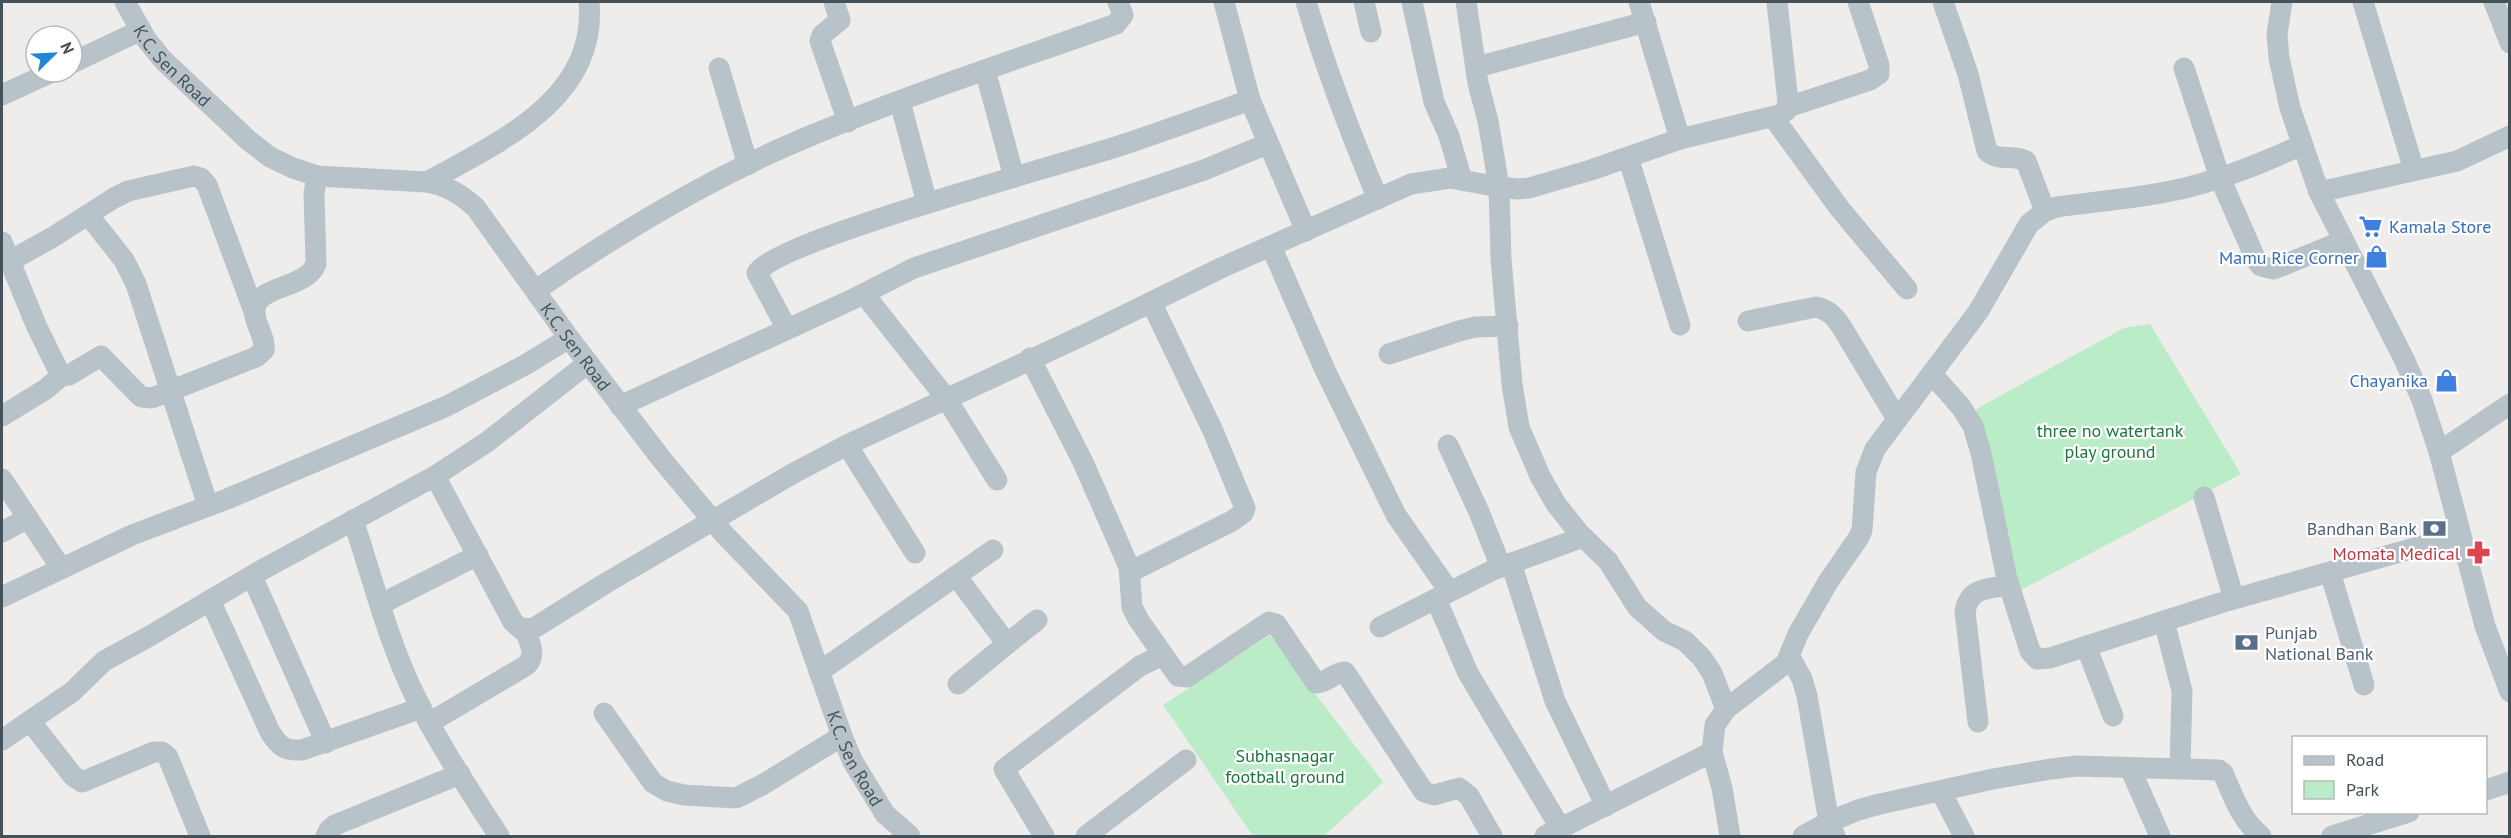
<svg xmlns="http://www.w3.org/2000/svg" width="2511" height="838" font-family="'PT Sans',sans-serif">
  <style>
    .green { fill: #bbecc8 }
    .lines { fill: none; stroke-linecap: round; stroke-linejoin: round }
    .minor { stroke: #b8c3c9; stroke-width: 21 }
    .labels { text-anchor: middle; dominant-baseline: central; stroke-width: 4.5; stroke-linejoin: round; paint-order: stroke }
    .street-label { font-size: 18px; fill: #455259; stroke: #fff }
    .shop-label { font-size: 18px; fill: #366cbe; stroke: #fff; text-anchor: end }
    .park-label { font-size: 18px; fill: #19773c; stroke: #fff }
    .service-label { font-size: 18px; fill: #4e5e75; stroke: #fff; text-anchor: end }
    .health-label { font-size: 18px; fill: #be3a42; stroke: #fff; text-anchor: end }
  </style>
  <rect width="100%" height="100%" fill="#efecec"/>
  <!-- green -->
  <g class="green">
    <polygon points="2150,324 2241,474 2019,591 1976,409 2124,328"/>
    <polygon points="1270,635 1383,782 1324,836 1253,836 1163,705"/>
  </g>
  <g class="lines">
    <!-- minor -->
    <g class="minor">
      <path id="s1" d="M 125,2 L 146,39 L 163,60 L 248,140 L 270,157 L 293,168 L 317,176 L 427,182 C 447,186 461,194 476,208 L 569,338 L 663,461 L 724,534 L 798,611 L 842,736 L 853,762 L 885,814 L 910,836"/>
      <polyline points="834,2 840,20 822,35 820,41 848,122"/>
      <polyline points="1224,2 1250,100 1306,231"/>
      <path d="M 1306,2 C 1326,69 1351,135 1378,199"/>
      <polyline points="1364,2 1371,32"/>
      <polyline points="1412,2 1434,102 1449,136 1462,180"/>
      <polyline points="1466,2 1478,83 1488,121 1499,187 1501,259 1512,384 1519,427 1540,476 1556,504 1579,533 1608,561 1637,607 1664,631 1685,641 1702,658 1712,673 1726,709"/>
      <polyline points="1639,2 1680,139"/>
      <path d="M 1943,2 L 1968,74 L 1987,151 C 1997,162 2013,154 2026,161 L 2045,211"/>
      <polyline points="2282,2 2277,34 2279,58 2290,108 2319,192 2404,359 2422,400 2439,452 2485,626 2510,692"/>
      <polyline points="2363,2 2414,170"/>
      <polyline points="2494,2 2510,43"/>
      <polyline points="72,63 141,30"/>
      <polyline points="1477,67 1646,22"/>
      <polyline points="719,68 748,165"/>
      <polyline points="2184,68 2220,178 2256,260 2261,266 2274,269 2343,241"/>
      <polyline points="985,70 1014,177"/>
      <polyline points="2,95 52,72"/>
      <polyline points="900,102 927,203"/>
      <polyline points="1788,107 1870,80 1879,74 1879,65 1858,2"/>
      <polyline points="1773,117 1840,209 1907,289"/>
      <polyline points="1628,157 1680,325"/>
      <path d="M 427,182 C 499,142 598,99 589,2"/>
      <polyline points="2319,192 2457,161 2510,136"/>
      <polyline points="89,216 124,260 136,284 208,506"/>
      <path d="M 2,242 L 36,325 L 61,376 L 69,375 L 101,356 L 141,397 L 152,398 L 256,357 L 264,350 C 266,336 252,321 255,308 C 260,285 307,288 316,264 L 314,193 L 317,176"/>
      <polyline points="1271,246 1325,370 1396,515 1449,591"/>
      <polyline points="10,261 53,237 114,198 128,191 194,176 201,178 207,185 255,314"/>
      <path d="M 536,290 C 620,232 710,178 805,138 C 907,95 1012,61 1116,24 L 1123,15 L 1118,2"/>
      <polyline points="864,294 946,398 997,480"/>
      <path d="M 1748,321 L 1816,307 C 1829,310 1834,316 1841,326 L 1897,419"/>
      <path d="M 787,329 L 757,273 C 773,241 1073,162 1125,144 C 1167,130 1208,115 1250,100"/>
      <polyline points="1389,354 1459,331 1475,327 1508,326"/>
      <path d="M 1030,358 L 1083,462 L 1129,567 L 1132,607 L 1138,619 L 1178,676 L 1187,677 L 1269,622 L 1276,624 L 1316,683 C 1327,683 1334,672 1345,672 L 1424,792 L 1434,795 L 1459,788 L 1469,796 L 1492,836"/>
      <polyline points="1932,374 1961,407 1973,426 1981,453 2007,579 2030,651 2037,659 2050,658 2220,603 2460,535"/>
      <polyline points="620,406 851,300 914,268 1204,170 1267,144"/>
      <polyline points="2,416 46,389 61,376"/>
      <polyline points="847,445 915,553"/>
      <polyline points="1448,445 1479,512 1501,567"/>
      <polyline points="2439,452 2510,404"/>
      <polyline points="435,476 513,622 521,629 534,628 606,583 792,474 847,445 1086,334 1223,267 1411,184 1450,178 1499,187 1518,189 1529,188 1591,170 1680,139 1779,115 1786,111 1788,102 1777,2"/>
      <polyline points="2,479 61,568"/>
      <polyline points="2204,497 2234,599"/>
      <path d="M 353,520 C 373,579 388,642 416,698 C 440,746 470,791 499,836"/>
      <polyline points="2,532 28,518"/>
      <polyline points="1511,563 1555,701 1606,806"/>
      <polyline points="1130,572 1232,521 1243,513 1245,508 1213,431 1151,302"/>
      <polyline points="2330,572 2364,685"/>
      <polyline points="252,576 326,743"/>
      <polyline points="957,577 1007,644 958,684"/>
      <polyline points="2,597 132,535 227,499 447,406 525,365 569,338"/>
      <polyline points="1436,599 1468,673 1561,829"/>
      <path d="M 210,600 L 270,732 C 279,746 284,751 302,750 L 421,708"/>
      <polyline points="381,604 478,555"/>
      <polyline points="2164,621 2182,691 2180,768"/>
      <polyline points="1380,627 1493,570 1583,537"/>
      <polyline points="1007,644 1037,620"/>
      <polyline points="2086,646 2113,716"/>
      <polyline points="1790,657 1802,679 1807,696 1829,822 1835,836"/>
      <polyline points="819,672 993,550"/>
      <polyline points="604,713 653,783 667,791 684,795 736,798 762,785 842,736"/>
      <polyline points="30,721 73,776 82,782 154,752 162,752 168,757 200,836"/>
      <path d="M 1978,722 L 1965,612 C 1969,587 1988,589 2009,585"/>
      <path d="M 429,723 L 527,665 C 537,654 529,642 525,630"/>
      <polyline points="2,740 72,692 104,661 148,637 258,572 435,476 487,442 588,363"/>
      <polyline points="2130,768 2160,836"/>
      <polyline points="2486,790 2510,782"/>
      <polyline points="1941,792 1964,836"/>
      <polyline points="326,836 329,830 335,825 460,774"/>
      <polyline points="1044,836 1004,769 1140,666 1162,655"/>
      <polyline points="1086,836 1186,760"/>
      <polyline points="1545,836 1712,752"/>
      <path d="M 1730,836 L 1722,788 L 1712,752 L 1715,725 L 1726,709 L 1786,663 L 1798,634 L 1828,582 L 1859,537 L 1862,530 L 1866,472 L 1875,449 L 1978,312 L 2029,224 L 2045,211 L 2057,207 C 2100,201 2143,198 2185,188 C 2226,178 2264,162 2302,145"/>
      <path d="M 1803,836 L 1829,822 L 1858,810 L 1880,804 L 1993,779 L 2051,769 L 2077,766 L 2219,770 L 2223,773 C 2233,796 2241,820 2261,836"/>
      <polyline points="2332,836 2409,812"/>
    </g>
  </g>
  <!-- icons -->
  <defs>
    <symbol id="supermarket-bare" viewBox="-9 -9 18 18"><path d="M-6-5.5h2.5l.6 2H6L4.5 2H-2.5L-4.4-4H-6ZM-1.5 3.2a1.3 1.3 0 1 0 .1 0ZM3 3.2a1.3 1.3 0 1 0 .1 0Z" fill="#3f7fe0" stroke="#fff" stroke-width="2.5" paint-order="stroke"/></symbol>
    <symbol id="shop-bare" viewBox="-9 -9 18 18"><path d="M-5-2.5h2.3a2.7 3.5 0 0 1 5.4 0H5L5.5 6h-11ZM-1.5-2.5h3a1.5 2.3 0 0 0-3 0Z" fill="#3f7fe0" stroke="#fff" stroke-width="2.5" paint-order="stroke"/></symbol>
    <symbol id="bank-bare" viewBox="-9 -9 18 18"><path d="M-6-4H6V4H-6ZM0-2.3a2.3 2.3 0 1 0 0 4.6a2.3 2.3 0 1 0 0-4.6Z" fill="#5c6f8a" stroke="#fff" stroke-width="2.5" paint-order="stroke"/></symbol>
    <symbol id="pharmacy-bare" viewBox="-9 -9 18 18"><path d="M-2-6h4v4h4v4h-4v4h-4v-4h-4v-4h4Z" fill="#e0444e" stroke="#fff" stroke-width="2.5" paint-order="stroke"/></symbol>
  </defs>
  <g fill-rule="evenodd">
    <use href="#supermarket-bare" x="2354" y="210" width="33" height="33"/>
    <use href="#shop-bare" x="2360" y="240" width="33" height="33"/>
    <use href="#shop-bare" x="2430" y="364" width="33" height="33"/>
    <use href="#bank-bare" x="2418" y="512" width="33" height="33"/>
    <use href="#pharmacy-bare" x="2462" y="536" width="33" height="33"/>
    <use href="#bank-bare" x="2230" y="626" width="33" height="33"/>
  </g>
  <g class="labels">
    <!-- street labels -->
    <g class="street-label">
      <text stroke="none"><textPath href="#s1" startOffset="80">K.C. Sen Road</textPath></text>
      <text stroke="none"><textPath href="#s1" startOffset="602">K.C. Sen Road</textPath></text>
      <text stroke="none"><textPath href="#s1" startOffset="1106">K.C. Sen Road</textPath></text>
    </g>
    <!-- shop labels -->
    <g class="shop-label">
      <text x="2389" y="226" text-anchor="start">Kamala Store</text>
      <text x="2359" y="257">Mamu Rice Corner</text>
      <text x="2428" y="380">Chayanika</text>
    </g>
    <!-- park labels -->
    <g class="park-label">
      <text x="2110" y="430">three no watertank<tspan x="2110" dy="21">play ground</tspan></text>
      <text x="1285" y="755">Subhasnagar<tspan x="1285" dy="21">football ground</tspan></text>
    </g>
    <!-- service labels -->
    <g class="service-label">
      <text x="2417" y="528">Bandhan Bank</text>
      <text x="2265" y="632" text-anchor="start">Punjab<tspan x="2265" dy="21">National Bank</tspan></text>
    </g>
    <!-- health labels -->
    <g class="health-label">
      <text x="2460" y="553">Momata Medical</text>
    </g>
  </g>
  <!-- border -->
  <rect width="2511" height="838" fill="none" stroke="#455259" stroke-width="6"/>
  <!-- legend -->
  <rect x="2292" y="736" width="195" height="78" fill="#ffffff" stroke="#b5babd" stroke-width="1.5"/>
  <rect x="2304" y="756" width="30" height="9" fill="#b8c3c9" stroke="#b5babd" stroke-width="1.5"/>
  <text x="2346" y="766" font-size="18" fill="#455259">Road</text>
  <rect x="2304" y="781" width="30" height="18" fill="#bbecc8" stroke="#b5babd" stroke-width="1.5"/>
  <text x="2346" y="796" font-size="18" fill="#455259">Park</text>
  <!-- north arrow -->
  <g transform="translate(54 54) rotate(66)"><circle r="28" fill="#ffffff" stroke="#b5babd" stroke-width="1.5"/>
  <path d="M0-4.5L10 22L0 15L-10 22Z" fill="#1f87d6"/>
  <text y="-9" font-size="16" font-weight="bold" text-anchor="middle" fill="#455259">N</text>
  </g>
</svg>
